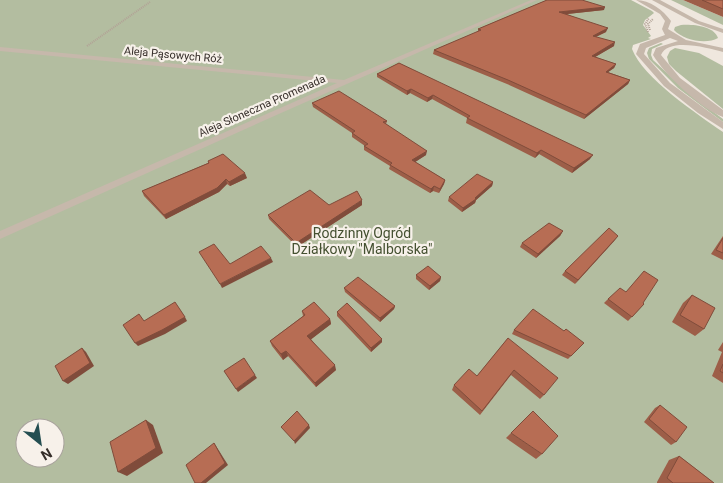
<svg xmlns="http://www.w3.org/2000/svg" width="723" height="483" font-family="Roboto,sans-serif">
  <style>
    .green { fill: #b3bda0; fill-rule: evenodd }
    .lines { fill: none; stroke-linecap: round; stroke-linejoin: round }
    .path { stroke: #b2a296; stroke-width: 2; stroke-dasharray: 1 1; stroke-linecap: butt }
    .service { fill: #c6b8ab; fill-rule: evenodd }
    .tertiary { fill: #c6b8ab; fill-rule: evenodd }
    .wall { fill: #9d5e48 }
    .shaded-wall { fill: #804c3b }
    .building { fill: #b76d54; stroke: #804c3b }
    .labels { text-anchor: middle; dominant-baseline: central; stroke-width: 4.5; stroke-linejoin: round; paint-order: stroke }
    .far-street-label { font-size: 11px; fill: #352d29; stroke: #f7f1ea }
    .park-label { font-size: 14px; fill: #445030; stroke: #f7f1ea }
  </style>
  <rect width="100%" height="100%" fill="#efe7de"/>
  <!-- green -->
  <g class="green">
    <path d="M 0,0 L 631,0 L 652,11 L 654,13 L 645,20 L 643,25 L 651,36 L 648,38 L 651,39 L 633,45 L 632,49 C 643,78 697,114 723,132 L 723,483 L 0,483 ZM 25,428 L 55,428 L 55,458 L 25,458 Z"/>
    <polygon points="671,0 683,0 723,17 723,25"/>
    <path d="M 681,25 C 692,24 714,26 718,38 C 706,45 683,40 674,30 L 675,27 Z"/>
    <polygon points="661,43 663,44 652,49 651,55 653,60 692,96 723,119 723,122 678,88 649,59 647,53 649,48"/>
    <polygon points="675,48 699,53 723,66 723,109 676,71 669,64 667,57 670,51"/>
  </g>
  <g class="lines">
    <!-- path -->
    <g class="path">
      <polyline points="650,30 648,24 653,19"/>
      <polyline points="648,32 645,24 649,18"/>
      <polyline points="87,46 150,2"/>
    </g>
    <!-- service -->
    <polygon class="service" points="531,0 537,0 281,113 0,239 0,231 337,83 0,51 0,47 344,80"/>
    <!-- tertiary -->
    <g class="tertiary">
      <path d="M 636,0 C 650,0 663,10 671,21 L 668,29 L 686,40 L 723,48 L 723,52 C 709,48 668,37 661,55 L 680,78 L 723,110 L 723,117 C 702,110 664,74 653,55 L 656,48 L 678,41 L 670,38 L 646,48 L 644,54 L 670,83 L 723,122 L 723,129 L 698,113 L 664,86 L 636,54 L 640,44 L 665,35 L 662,29 L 665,21 L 660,14 Z"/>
      <polygon points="652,0 660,0 699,21 723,29 723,33 695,23"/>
    </g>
  </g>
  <!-- wall -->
  <g class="wall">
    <polygon points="547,0 604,10 567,14 606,32 596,37 614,46 595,57 616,64 614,68 608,72 630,80 628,84 584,119 507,84 433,54 434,50 478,32 478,29"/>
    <polygon points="683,0 723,0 723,17"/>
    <polygon points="399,63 590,159 572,173 539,154 535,158 466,123 467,118 432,99 427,102 410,93 407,95 377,77 377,74"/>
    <polygon points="312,103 387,121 386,124 426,155 415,162 445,180 444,184 439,193 433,191 430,193 389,169 390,166 364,150 364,146 365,146 352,137 352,133 313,107"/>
    <polygon points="208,161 247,178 230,186 227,184 219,192 166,219 144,196 142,191 208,163"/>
    <polygon points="493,182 492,186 476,200 475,203 462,212 448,201 449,197"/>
    <polygon points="329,205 362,205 297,247 269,219 268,215"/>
    <polygon points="563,231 560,236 536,258 520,247 522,243"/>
    <polygon points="723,236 723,260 711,254"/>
    <polygon points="615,240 575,284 562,275 565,271"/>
    <polygon points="416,275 441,277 440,281 429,290 416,279"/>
    <polygon points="344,288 395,306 394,309 380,322 345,292"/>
    <polygon points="692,295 704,329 695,336 672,322 683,303"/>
    <polygon points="608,299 643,303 644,304 628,321 604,303"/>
    <polygon points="302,311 330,319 331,324 311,339 336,370 316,387 288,356 283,360 272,346 270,341 303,316"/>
    <polygon points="337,312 382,342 371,352 337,316"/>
    <polygon points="514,330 564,331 584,343 568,359 512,334"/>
    <polygon points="508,338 544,395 540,399 511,375 480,415 452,390 454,385 477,376"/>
    <polygon points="723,342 723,383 712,376 722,352 718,350"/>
    <polygon points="660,405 676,442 671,445 644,422 655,408"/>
    <polygon points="511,433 542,454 536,459 506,438"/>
    <polygon points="679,456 714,483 657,483 657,482 669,460"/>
  </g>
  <!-- shaded-wall -->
  <g class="shaded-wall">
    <polygon points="605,7 604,10 558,15 559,12"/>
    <polygon points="608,28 606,32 591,39 593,36"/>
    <polygon points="615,42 614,46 590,60 592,56"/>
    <polygon points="616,64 614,68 604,75 606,72"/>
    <polygon points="630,80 628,84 584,119 586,115"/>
    <polygon points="411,89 410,93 407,95 407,91"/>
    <polygon points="433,95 432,99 427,102 428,98"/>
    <polygon points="541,150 539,154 535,158 537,153"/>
    <polygon points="427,151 426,155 412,164 412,160"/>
    <polygon points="593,155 590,159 572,173 574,168"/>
    <polygon points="245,173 247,178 230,186 229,182"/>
    <polygon points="226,179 227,184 219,192 166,219 164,215"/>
    <polygon points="445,180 444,184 439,193 440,189"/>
    <polygon points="493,182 492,186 476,200 475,203 462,212 463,208"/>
    <polygon points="434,186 433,191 430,193 431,189"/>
    <polygon points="362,200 362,205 297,247 296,243"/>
    <polygon points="563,231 560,236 536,258 538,254"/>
    <polygon points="618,236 615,240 575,284 578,280"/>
    <polygon points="271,258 273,262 222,288 220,284"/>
    <polygon points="441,277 440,281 429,290 430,286"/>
    <polygon points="395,306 394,309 380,322 380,318"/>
    <polygon points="185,317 187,321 165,334 138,346 135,343"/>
    <polygon points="330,319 331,324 309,341 307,336"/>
    <polygon points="382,339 382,342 371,352 371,348"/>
    <polygon points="82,348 86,352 94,366 68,384 63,381"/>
    <polygon points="286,351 288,356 283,360 281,354"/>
    <polygon points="335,365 336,370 316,387 315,383"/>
    <polygon points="255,375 257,378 238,392 236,389"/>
    <polygon points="146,420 153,425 163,453 127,476 118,472"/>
    <polygon points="309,425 310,428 295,444 294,441"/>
    <polygon points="214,443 216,446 228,465 206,483 201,483"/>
  </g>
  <!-- building -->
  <g class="building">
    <polygon points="547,0 582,0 605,7 559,12 608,28 593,36 615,42 592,56 616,64 606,72 630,80 586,115 508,80 434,50 481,30 478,29"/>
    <polygon points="702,0 723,0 723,9"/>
    <polygon points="399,63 593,155 574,168 541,150 537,153 467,118 470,116 433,95 428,98 411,89 407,91 377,74"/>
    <polygon points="339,91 387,121 383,122 427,151 412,160 445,180 440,189 434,186 431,189 390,165 392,163 364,146 368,144 352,133 355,131 312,103"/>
    <polygon points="223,154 245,173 229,182 226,179 217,188 164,215 142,191 209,163 208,161"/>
    <polygon points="477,174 493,182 475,198 476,199 463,208 449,197"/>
    <polygon points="310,190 329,205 357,191 362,200 296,243 268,215"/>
    <polygon points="549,223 563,231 538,254 522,243"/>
    <polygon points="609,228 618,236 578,280 565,271"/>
    <polygon points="723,238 723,253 716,250"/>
    <polygon points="214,244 230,264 261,246 271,258 220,284 199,252"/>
    <polygon points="428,266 441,277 430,286 416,275"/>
    <polygon points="644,271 658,280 643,303 644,304 632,317 608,299 620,288 626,292"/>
    <polygon points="358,277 395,306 380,318 344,288"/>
    <polygon points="692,295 715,308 704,329 680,315"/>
    <polygon points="175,302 185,317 162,330 135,343 123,325 139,314 144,321"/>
    <polygon points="314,302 330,319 307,336 335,365 315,383 286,351 281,354 270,341 305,315 302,311"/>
    <polygon points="347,303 382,339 371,348 337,312"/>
    <polygon points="533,309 564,331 566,329 584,343 571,356 514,330"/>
    <polygon points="508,338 558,378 544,395 514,370 482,411 454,385 469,369 477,376"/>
    <polygon points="82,348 90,363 63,381 55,366"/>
    <polygon points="244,358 255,375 236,389 224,371"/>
    <polygon points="723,364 723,373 720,371"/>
    <polygon points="660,405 687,427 676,442 649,419"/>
    <polygon points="297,411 309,425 294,441 281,427"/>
    <polygon points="533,411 558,436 542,454 511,433"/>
    <polygon points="146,420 156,448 118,472 110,442"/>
    <polygon points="214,443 225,463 201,483 195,483 186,465"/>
    <polygon points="679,456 714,483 673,483 667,478"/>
  </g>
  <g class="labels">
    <!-- far-street labels -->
    <g class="far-street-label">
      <text transform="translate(173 55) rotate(5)">Aleja Pąsowych Róż</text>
      <text transform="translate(262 106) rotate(-24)">Aleja Słoneczna Promenada</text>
    </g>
    <!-- park labels -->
    <g class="park-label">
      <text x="362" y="233">Rodzinny Ogród<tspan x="362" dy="16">Działkowy "Malborska"</tspan></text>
    </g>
  </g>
  <!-- north arrow -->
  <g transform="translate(40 443) rotate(150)"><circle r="24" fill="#f7f1ea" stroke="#a9a39d"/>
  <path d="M0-4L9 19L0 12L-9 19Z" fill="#244e51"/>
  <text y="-8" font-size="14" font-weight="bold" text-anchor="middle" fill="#352d29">N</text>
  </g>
</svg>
